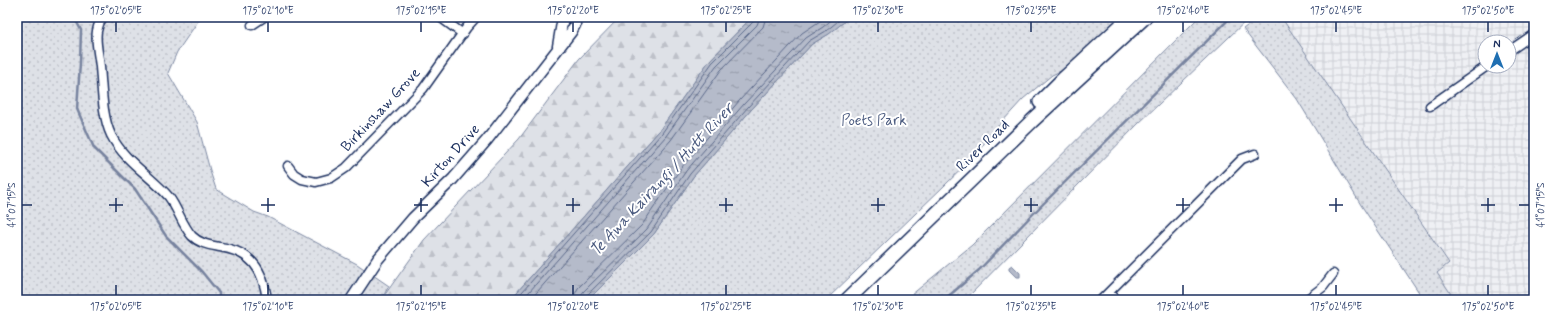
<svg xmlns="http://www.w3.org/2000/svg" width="1551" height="317" font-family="Mynerve,sans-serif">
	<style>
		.industrial { fill: url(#industrial-grid); fill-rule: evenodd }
		.green { fill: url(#green-dots); stroke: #7c88a2 }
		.forest { fill: url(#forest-firs); stroke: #7c88a2 }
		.water { fill: url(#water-ripples); stroke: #77839f }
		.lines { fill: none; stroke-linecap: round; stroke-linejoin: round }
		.shore { stroke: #596789; stroke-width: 1 }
		.stream { stroke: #77839f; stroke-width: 2.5 }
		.minor-casing { stroke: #1b2f5e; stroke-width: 11 }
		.tertiary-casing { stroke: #1b2f5e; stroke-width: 13 }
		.trunk-casing { stroke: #1b2f5e; stroke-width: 16 }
		.minor { stroke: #fff; stroke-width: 8 }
		.tertiary { stroke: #fff; stroke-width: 10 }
		.trunk { stroke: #fff; stroke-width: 13 }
		.ticks { fill: none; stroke: #1b2f5e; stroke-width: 1.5 }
		.labels { text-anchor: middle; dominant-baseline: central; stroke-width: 4; stroke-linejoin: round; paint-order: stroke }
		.street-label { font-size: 15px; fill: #1b2f5e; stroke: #fff }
		.park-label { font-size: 15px; fill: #4c5c80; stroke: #fff }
		.water-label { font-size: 16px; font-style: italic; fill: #49597e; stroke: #fff }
		.neatline { fill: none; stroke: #1b2f5e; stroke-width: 1.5 }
		.ticks-label { font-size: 10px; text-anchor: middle; fill: #1b2f5e }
	</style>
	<defs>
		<pattern id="industrial-grid" width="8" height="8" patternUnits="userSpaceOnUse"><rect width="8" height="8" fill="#eff0f4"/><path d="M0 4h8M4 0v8" fill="none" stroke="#ccced4"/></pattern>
		<pattern id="green-dots" width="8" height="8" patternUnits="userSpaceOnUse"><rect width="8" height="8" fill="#dee1e7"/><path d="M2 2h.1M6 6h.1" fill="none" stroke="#bec1c9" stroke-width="1.8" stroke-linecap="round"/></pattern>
		<pattern id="forest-firs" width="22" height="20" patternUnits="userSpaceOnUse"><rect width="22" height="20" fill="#dee1e7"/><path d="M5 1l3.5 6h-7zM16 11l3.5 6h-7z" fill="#bec1c9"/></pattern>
		<pattern id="water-ripples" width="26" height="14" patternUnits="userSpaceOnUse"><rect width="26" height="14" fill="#b5bbca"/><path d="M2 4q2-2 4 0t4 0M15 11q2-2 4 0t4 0" fill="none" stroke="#9298a7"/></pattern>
	</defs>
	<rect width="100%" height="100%" fill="#fff"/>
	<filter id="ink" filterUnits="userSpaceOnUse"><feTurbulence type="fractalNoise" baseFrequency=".025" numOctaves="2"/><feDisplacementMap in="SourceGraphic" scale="8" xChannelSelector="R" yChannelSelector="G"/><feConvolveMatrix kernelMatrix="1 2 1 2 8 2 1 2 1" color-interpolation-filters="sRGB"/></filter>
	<g filter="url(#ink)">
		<path class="industrial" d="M 1281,17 L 1534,17 L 1534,300 L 1455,300 L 1437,273 L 1449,262 ZM 1485,42 L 1509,42 L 1509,66 L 1485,66 Z"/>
		<path class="green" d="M 17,17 L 201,17 L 177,52 L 168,73 L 197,122 L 211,174 L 216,189 L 254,212 L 268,217 L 357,264 L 389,286 L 381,300 L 17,300 Z
			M 850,17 L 1119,17 L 1065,69 L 1052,75 L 1023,99 L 991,134 L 975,156 L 826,300 L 588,300 L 654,234 L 693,177 L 751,110 L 812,44 L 829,34 Z
			M 1199,17 L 1250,17 L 1137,125 L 965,300 L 905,300 L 972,245 Z
			M 1259,17 L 1281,17 L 1449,263 L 1437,273 L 1455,300 L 1424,300 L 1361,205 L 1297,99 L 1243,29 Z"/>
		<path class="forest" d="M 620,17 L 752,17 L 709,61 L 659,131 L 510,300 L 381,300 L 424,240 L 519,139 L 579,59 Z"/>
		<path class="water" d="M 752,17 L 850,17 L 829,34 L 812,44 L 751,110 L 693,177 L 654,234 L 588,300 L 510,300 L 659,131 L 709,61 Z
			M 1012,265 L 1020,273 L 1020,277 L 1016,277 L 1009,270 L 1009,267 Z"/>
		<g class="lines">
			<path class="shore" d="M 515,300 L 662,133 L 712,63 L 754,21 L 755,17
				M 522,300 L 666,136 L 716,66 L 757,25 L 760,17
				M 530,300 L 671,140 L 721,70 L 763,27 L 766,17
				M 574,300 L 575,294 L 578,288 L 642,225 L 681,168 L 740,100 L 802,33 L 826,17
				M 580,300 L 583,292 L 647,229 L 686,171 L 744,104 L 806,38 L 823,27 L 835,17
				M 585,300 L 587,295 L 651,232 L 690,174 L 748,107 L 809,41 L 826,31 L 843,17"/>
			<path class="stream" d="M 74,17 L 81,30 L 80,63 L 77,109 L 94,148 L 135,189 L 166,236 L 202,272 L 219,293 L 219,300
				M 108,17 L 112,22 L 118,17
				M 944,300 L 979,270 L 1033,214 L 1231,17"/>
			<g class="minor-casing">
				<path id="minor" d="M 103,17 C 100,21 98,25 97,31 C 95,42 99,55 100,67 C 102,87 102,116 111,135 C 124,161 151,176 169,197 C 178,209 182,225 192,236 C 200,244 210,245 220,247 C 252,252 263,269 267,300
					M 440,17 L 463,34
					M 252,25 L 264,17
					M 1509,51 L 1534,34
					M 1430,106 L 1487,66
					M 288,166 L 294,174 L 302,179 L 316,182 L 331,178 L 346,168 L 423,89 L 467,27 L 476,17
					M 1109,292 L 1117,300
					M 1101,300 L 1242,159 L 1255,154
					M 1306,300 L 1323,287 L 1333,274"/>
			</g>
			<g class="tertiary-casing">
				<path id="tertiary" d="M 558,46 L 563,17
					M 351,300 L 378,259 L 413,218 L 453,179 L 487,140 L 571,32 L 575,25 L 575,17"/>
			</g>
			<g class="trunk-casing">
				<path id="trunk" d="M 1040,102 L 1063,79 L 1130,17
					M 847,300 L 1032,121 L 1145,17"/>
			</g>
			<use href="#minor" class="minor"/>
			<use href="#tertiary" class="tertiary"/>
			<use href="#trunk" class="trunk"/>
		</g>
	</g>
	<path class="ticks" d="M 116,22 L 116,32M 268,22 L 268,32M 421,22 L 421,32M 573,22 L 573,32M 726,22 L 726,32M 878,22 L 878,32M 1031,22 L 1031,32M 1183,22 L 1183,32M 1336,22 L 1336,32M 1488,22 L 1488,32M 116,198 L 116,212M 268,198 L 268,212M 421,198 L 421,212M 573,198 L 573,212M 726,198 L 726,212M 878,198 L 878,212M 1031,198 L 1031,212M 1183,198 L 1183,212M 1336,198 L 1336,212M 1488,198 L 1488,212M 22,205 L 32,205M 109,205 L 123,205M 261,205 L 275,205M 414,205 L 428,205M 566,205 L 580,205M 719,205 L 733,205M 871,205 L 885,205M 1024,205 L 1038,205M 1176,205 L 1190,205M 1329,205 L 1343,205M 1481,205 L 1495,205M 1519,205 L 1529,205M 116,285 L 116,295M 268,285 L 268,295M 421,285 L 421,295M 573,285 L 573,295M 726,285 L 726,295M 878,285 L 878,295M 1031,285 L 1031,295M 1183,285 L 1183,295M 1336,285 L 1336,295M 1488,285 L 1488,295"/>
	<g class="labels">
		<g class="street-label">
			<text transform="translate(381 110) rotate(-47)">Birkinshaw Grove</text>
			<text transform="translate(983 146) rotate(-44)">River Road</text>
			<text transform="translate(451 156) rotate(-48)">Kirton Drive</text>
		</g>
		<g class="park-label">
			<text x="874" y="121">Poets Park</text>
		</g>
		<g class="water-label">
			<text transform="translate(662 180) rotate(-47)">Te Awa Kairangi / Hutt River</text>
		</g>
	</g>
	<rect width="1551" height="317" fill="none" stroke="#fff" stroke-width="44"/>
	<g transform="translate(1497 54)"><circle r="19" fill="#ffffff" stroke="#a4acbf"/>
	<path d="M0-3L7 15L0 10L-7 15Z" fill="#1f6fb2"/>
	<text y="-6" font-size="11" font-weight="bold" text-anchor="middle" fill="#1b2f5e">N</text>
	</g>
	<rect x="22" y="22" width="1507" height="273" class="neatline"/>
	<g class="ticks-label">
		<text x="116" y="14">175°02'05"E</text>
		<text x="268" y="14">175°02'10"E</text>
		<text x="421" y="14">175°02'15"E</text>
		<text x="573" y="14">175°02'20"E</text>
		<text x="726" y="14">175°02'25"E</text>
		<text x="878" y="14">175°02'30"E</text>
		<text x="1031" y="14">175°02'35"E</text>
		<text x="1183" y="14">175°02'40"E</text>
		<text x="1336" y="14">175°02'45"E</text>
		<text x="1488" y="14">175°02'50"E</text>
		<text transform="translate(11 205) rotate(-90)" y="4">41°07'15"S</text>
		<text transform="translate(1540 205) rotate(-90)" y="4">41°07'15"S</text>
		<text x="116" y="310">175°02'05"E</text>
		<text x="268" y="310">175°02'10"E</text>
		<text x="421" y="310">175°02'15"E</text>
		<text x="573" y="310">175°02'20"E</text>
		<text x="726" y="310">175°02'25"E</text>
		<text x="878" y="310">175°02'30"E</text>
		<text x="1031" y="310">175°02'35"E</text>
		<text x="1183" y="310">175°02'40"E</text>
		<text x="1336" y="310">175°02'45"E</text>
		<text x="1488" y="310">175°02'50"E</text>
	</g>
</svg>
